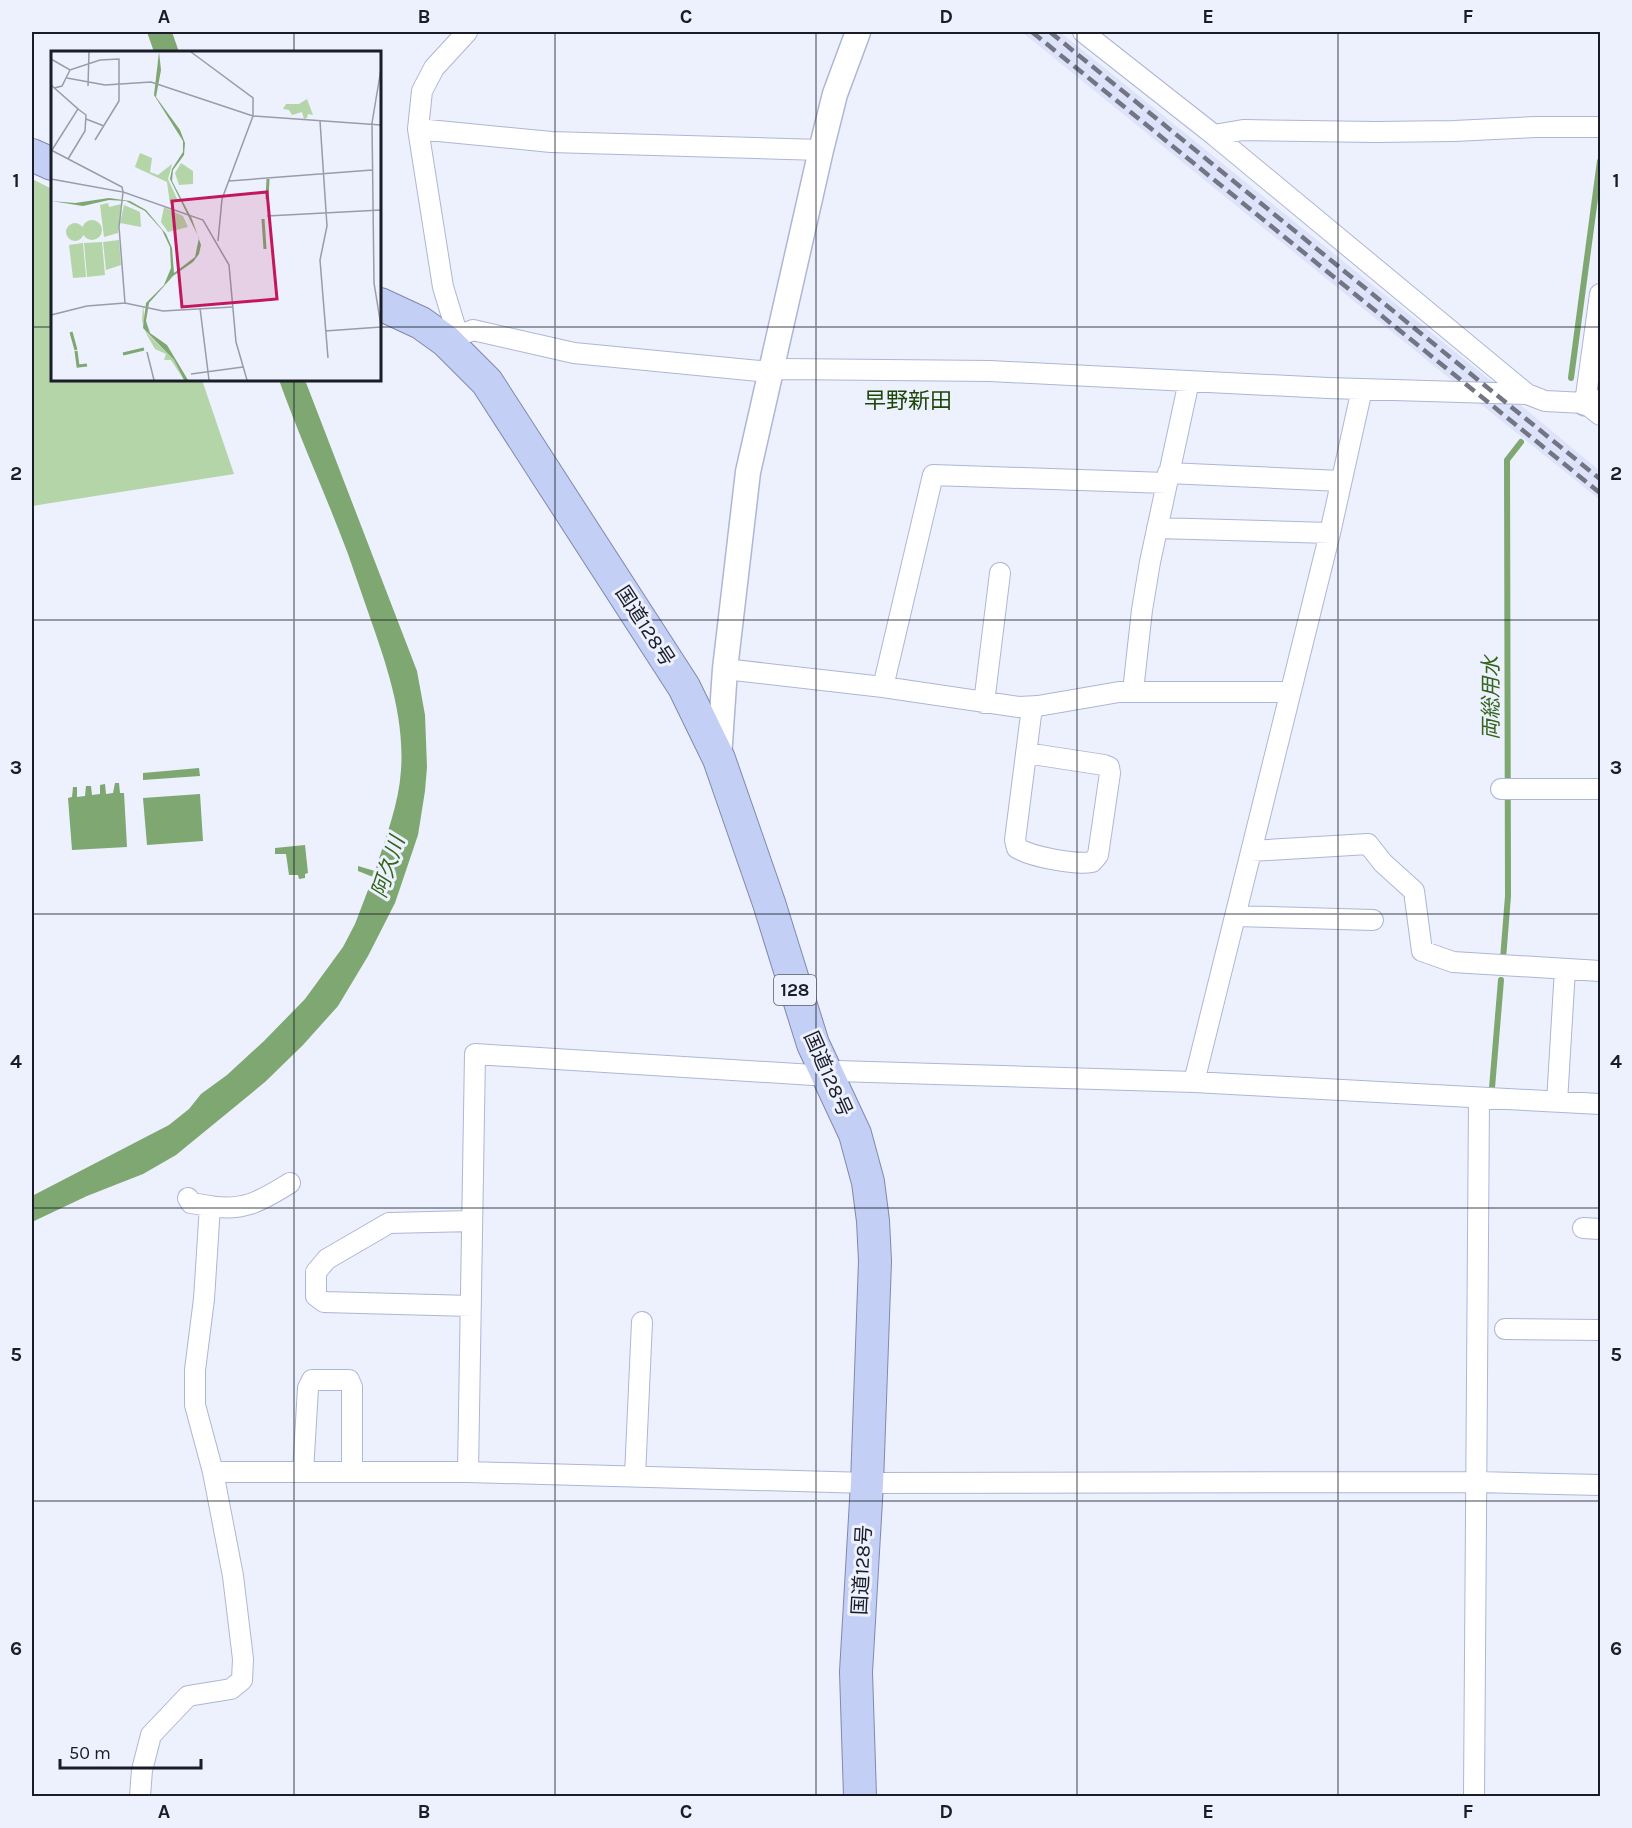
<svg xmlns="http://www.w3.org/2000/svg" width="1632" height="1828" font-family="Karla,'Noto Sans JP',sans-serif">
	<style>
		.built { fill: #dce3fa }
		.green { fill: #b3d5a7 }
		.water { fill: #7fa771 }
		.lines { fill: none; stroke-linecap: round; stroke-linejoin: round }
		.stream { stroke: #7fa771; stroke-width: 6 }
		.minor-casing { stroke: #aeb6d5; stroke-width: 22 }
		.tertiary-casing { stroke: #aeb6d5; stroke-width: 27 }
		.trunk-casing { stroke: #7f89ad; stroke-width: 34 }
		.minor { stroke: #fff; stroke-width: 20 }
		.tertiary { stroke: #fff; stroke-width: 24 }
		.trunk { stroke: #c4cff6; stroke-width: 32 }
		.rail { stroke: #737682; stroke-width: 4.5; stroke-dasharray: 12 6; stroke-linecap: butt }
		.grid { fill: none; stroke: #1a1d28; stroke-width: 1.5; stroke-opacity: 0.55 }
		.labels { text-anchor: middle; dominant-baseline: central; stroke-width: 6; stroke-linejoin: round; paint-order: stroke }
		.shield { fill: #edf0fd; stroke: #595c68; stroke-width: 1.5 }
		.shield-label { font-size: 18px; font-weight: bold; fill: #1a1d28 }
		.street-label { font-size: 20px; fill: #1a1d28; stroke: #edf0fd }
		.water-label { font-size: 21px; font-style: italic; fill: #32651b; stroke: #edf0fd }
		.quarter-label { font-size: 22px; fill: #1d4608; stroke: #edf0fd }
		.inset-river { fill: none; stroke: #7fa771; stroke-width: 3 }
		.inset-road { fill: none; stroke: #999ca8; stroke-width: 1.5 }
		.view { fill: #c2185b; fill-opacity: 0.15; stroke: #c2185b; stroke-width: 3 }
		.inset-edge { fill: none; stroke: #1a1d28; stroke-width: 3 }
		.neatline { fill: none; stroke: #1a1d28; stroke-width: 2 }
		.grid-label { font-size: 20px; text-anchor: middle; font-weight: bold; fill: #1a1d28 }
	</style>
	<rect width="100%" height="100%" fill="#edf0fd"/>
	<path class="built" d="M 1022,32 L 1060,32 L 1501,389 L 1460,387 Z
		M 1472,397 L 1511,397 L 1600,471 L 1600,500 Z"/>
	<path class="green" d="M 32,179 L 52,189 L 52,380 L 202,380 L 234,474 L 32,506 Z"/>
	<path class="water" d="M 147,32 L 172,32 L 179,52 L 154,52 Z
		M 279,380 L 305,380 L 417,671 L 425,715 L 427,767 L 425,791 L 418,835 L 395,903 L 368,956 L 338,1006 L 303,1045 L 265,1082 L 176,1155 L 143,1174 L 87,1196 L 32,1222 L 32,1196 L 169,1125 L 189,1109 L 201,1094 L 227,1075 L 264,1041 L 305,999 L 343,947 L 355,924 L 373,877 L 358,871 L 358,866 L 375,871 C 385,839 399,804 401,770 C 405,713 384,658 366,606 C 360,589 354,571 348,554 C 326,495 300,439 279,380 Z
		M 199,768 L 200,776 L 143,780 L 143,773 Z
		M 115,783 L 119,783 L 120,793 L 124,793 L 127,847 L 72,850 L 68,798 L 72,797 L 73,787 L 77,787 L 77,797 L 85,796 L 86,786 L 91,786 L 92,795 L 100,794 L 100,785 L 105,784 L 106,794 L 113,793 Z
		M 200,794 L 203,841 L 147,845 L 143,798 Z
		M 305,845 L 308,873 L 305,874 L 305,878 L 299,879 L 298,875 L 289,875 L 286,854 L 275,854 L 275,848 Z"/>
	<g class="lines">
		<path class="stream" d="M 1571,378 L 1600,161
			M 1503,959 L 1508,896 L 1507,460 L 1521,442
			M 1492,1088 L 1501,980"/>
		<g class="minor-casing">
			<path id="minor" d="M 1083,32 L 1214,135 L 1527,394 L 1545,401 L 1585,403 L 1600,415
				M 418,129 L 551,142 L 821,150
				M 1214,135 L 1243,130 L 1376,132 L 1454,131 L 1536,127 L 1600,127
				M 458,336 L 443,287 L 418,129 L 422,91 L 434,68 L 467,32
				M 446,341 L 473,330 L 574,353 L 759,371 L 783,369 L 990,371 L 1328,388 L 1527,394
				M 1585,403 L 1600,294
				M 1168,473 L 1341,481
				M 1157,528 L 1330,533
				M 725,669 L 883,687 L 1019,707 L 1038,706 L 1119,692 L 1290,692
				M 883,687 L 933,475 L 1166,483
				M 1133,691 L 1142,610 L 1150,562 L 1189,381
				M 984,703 L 1000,573
				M 1026,753 L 1104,765 L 1109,767 L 1110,773 L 1098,855 L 1092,862 C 1075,865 1032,857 1017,848 L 1015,840 L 1032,707
				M 1501,789 L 1600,789
				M 1251,851 L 1368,844 L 1383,863 L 1414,891 L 1422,951 L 1453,962 L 1600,971
				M 1235,916 L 1373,920
				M 1194,1082 L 1330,533 L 1362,389
				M 1557,1102 L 1565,969
				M 188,1198 L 191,1203 L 210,1206
				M 1583,1228 L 1600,1229
				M 471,1306 L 324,1302 L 316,1296 L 316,1272 L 327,1259 L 389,1223 L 472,1221
				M 1505,1329 L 1600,1330
				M 213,1472 L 468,1472 L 867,1483 L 1477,1482 L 1600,1485
				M 303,1472 L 308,1388 L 312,1380 L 349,1380 L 352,1387 L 352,1471
				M 468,1472 L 475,1054 L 813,1075 L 837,1071 L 1194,1082 L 1600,1104
				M 635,1476 L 642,1322
				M 140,1796 L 142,1770 L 151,1735 L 188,1696 L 231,1689 L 242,1680 L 243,1659 L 233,1576 L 213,1472 L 195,1405 L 195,1370 L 204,1299 L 210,1206 C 245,1212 262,1200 290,1183
				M 1474,1796 L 1479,1099"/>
		</g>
		<g class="tertiary-casing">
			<path id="tertiary" d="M 1585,403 L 1600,402
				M 719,758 L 725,669 L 748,472 L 821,150 L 835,94 L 858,32"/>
		</g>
		<g class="trunk-casing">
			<path id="trunk" d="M 32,155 L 52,164
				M 380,304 L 421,323 L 446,341 L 487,382 L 684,687 L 719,759 L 769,903 L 813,1044 L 855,1134 L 868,1182 L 873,1221 L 875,1261 L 867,1483 L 856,1672 L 860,1796"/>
		</g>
		<use href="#minor" class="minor"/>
		<use href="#tertiary" class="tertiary"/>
		<use href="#trunk" class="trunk"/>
		<path class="rail" d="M 1032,32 L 1600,493
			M 1050,32 L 1600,479"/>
	</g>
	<path class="grid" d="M 294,32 L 294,52M 555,32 L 555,1796M 816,32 L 816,1796M 1077,32 L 1077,1796M 1338,32 L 1338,1796M 32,327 L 52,327M 380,327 L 1600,327M 294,380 L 294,1796M 32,620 L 1600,620M 32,914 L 1600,914M 32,1208 L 1600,1208M 32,1501 L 1600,1501"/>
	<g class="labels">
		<rect class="shield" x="774" y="975" width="42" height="30" rx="4.5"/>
		<g class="shield-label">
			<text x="795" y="990">128</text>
		</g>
		<g class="street-label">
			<text transform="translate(645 626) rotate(57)">国道128号</text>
			<text transform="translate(828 1074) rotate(66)">国道128号</text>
			<text transform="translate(862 1570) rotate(-87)">国道128号</text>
		</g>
		<g class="water-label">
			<text transform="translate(1491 698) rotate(-90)">両総用水</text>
			<text transform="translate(388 867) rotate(-72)">阿久川</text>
		</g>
		<g class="quarter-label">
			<text x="908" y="401">早野新田</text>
		</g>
	</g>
	<g transform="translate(51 51)">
		<rect width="330" height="330" fill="#edf0fd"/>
		<path d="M 256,48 L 262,64 L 257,63 L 256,67 L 253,68 L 251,61 L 241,64 L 238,59 L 232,58 L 235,53 L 248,53 ZM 89,102 L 101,107 L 99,121 L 107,124 L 121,113 L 117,128 L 127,150 L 119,153 L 116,131 L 84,116 ZM 130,112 L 142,120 L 142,133 L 128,134 L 124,122 ZM 57,152 L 58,156 L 70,153 L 67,182 L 53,186 L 49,154 ZM 73,154 L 89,161 L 90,176 L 69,172 ZM 113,156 L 132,165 L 137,176 L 117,181 L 110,171 ZM31 179a10 10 0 1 1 20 0a10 10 0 1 1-20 0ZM15 181a9 9 0 1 1 18 0a9 9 0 1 1-18 0ZM 68,189 L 70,214 L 55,219 L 52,191 ZM 51,191 L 54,224 L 36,226 L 33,192 ZM 32,192 L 35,226 L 22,227 L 18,194 ZM 92,254 L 96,282 L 123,309 L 133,329 L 120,309 L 113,309 L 115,303 L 104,298 L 96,284 L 91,270 Z" fill="#b3d5a7"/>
		<path d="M 108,1 L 110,19 L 105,46 L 129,79 L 134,92 L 133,104 L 122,119 L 121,130 L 141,168 L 150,194 L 148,203 L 142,211 L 122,225 L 98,252 L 95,270 L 99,282 L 116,294 L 137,329 L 133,329 L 123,309 L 92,277 L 95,252 L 113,234 L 120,217 L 119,196 L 111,179 L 94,160 L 75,150 L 58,149 L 32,155 L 0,150 L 24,152 L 58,147 L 79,150 L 95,159 L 115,183 L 121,197 L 123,222 L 144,206 L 148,187 L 119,128 L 121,118 L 132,101 L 132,90 L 103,44 Z" fill="#7fa771"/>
		<path class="inset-river" d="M 216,148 L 217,128M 212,168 L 214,198M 20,281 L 25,299M 25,300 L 27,315 L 36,314M 72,303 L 93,298"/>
		<path class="inset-road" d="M 140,1 L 202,47 L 202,65 L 330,74M 0,8 L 19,19 L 49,9 L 68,8 L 68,50 L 44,89M 330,18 L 321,72 L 323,232 L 330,275M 16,27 L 54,34 L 100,31 L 202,65 L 171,148 L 167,190M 0,34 L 27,58 L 1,99M 37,35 L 38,1M 3,37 L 11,35 L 19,19M 35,68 L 53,75M 269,70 L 276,175 L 269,209 L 277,307M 0,99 L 71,136 L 72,141 L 152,169 L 178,214 L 185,291 L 196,329M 17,108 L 34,80 L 35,64 L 27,58M 0,128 L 72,141 L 68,176 L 74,252M 178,130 L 321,119M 216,165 L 330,159M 149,257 L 158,329M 0,264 L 36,255 L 74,252 L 112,260 L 181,256M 274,280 L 330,276M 96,301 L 103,329M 140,323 L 192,316"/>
		<path class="view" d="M 216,141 L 226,248 L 131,256 L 121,150 Z"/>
		<rect width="330" height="330" class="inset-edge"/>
	</g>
	<rect width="1632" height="1828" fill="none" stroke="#edf0fd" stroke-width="66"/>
	<path d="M60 1759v9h141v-9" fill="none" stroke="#1a1d28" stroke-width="3"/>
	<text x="69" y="1759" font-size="18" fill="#1a1d28" stroke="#edf0fd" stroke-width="4.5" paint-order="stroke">50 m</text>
	<rect x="33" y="33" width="1566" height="1762" class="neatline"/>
	<g class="grid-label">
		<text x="164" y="23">A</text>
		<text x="424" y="23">B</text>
		<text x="686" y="23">C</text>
		<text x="946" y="23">D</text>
		<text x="1208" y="23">E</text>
		<text x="1468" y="23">F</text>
		<text x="16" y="187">1</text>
		<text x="1616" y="187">1</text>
		<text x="16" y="480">2</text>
		<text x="1616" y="480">2</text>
		<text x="16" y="774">3</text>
		<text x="1616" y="774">3</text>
		<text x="16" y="1068">4</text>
		<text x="1616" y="1068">4</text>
		<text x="16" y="1361">5</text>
		<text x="1616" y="1361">5</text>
		<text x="16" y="1655">6</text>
		<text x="1616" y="1655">6</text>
		<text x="164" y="1818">A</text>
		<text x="424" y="1818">B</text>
		<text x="686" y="1818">C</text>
		<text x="946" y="1818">D</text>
		<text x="1208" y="1818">E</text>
		<text x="1468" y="1818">F</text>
	</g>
</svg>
